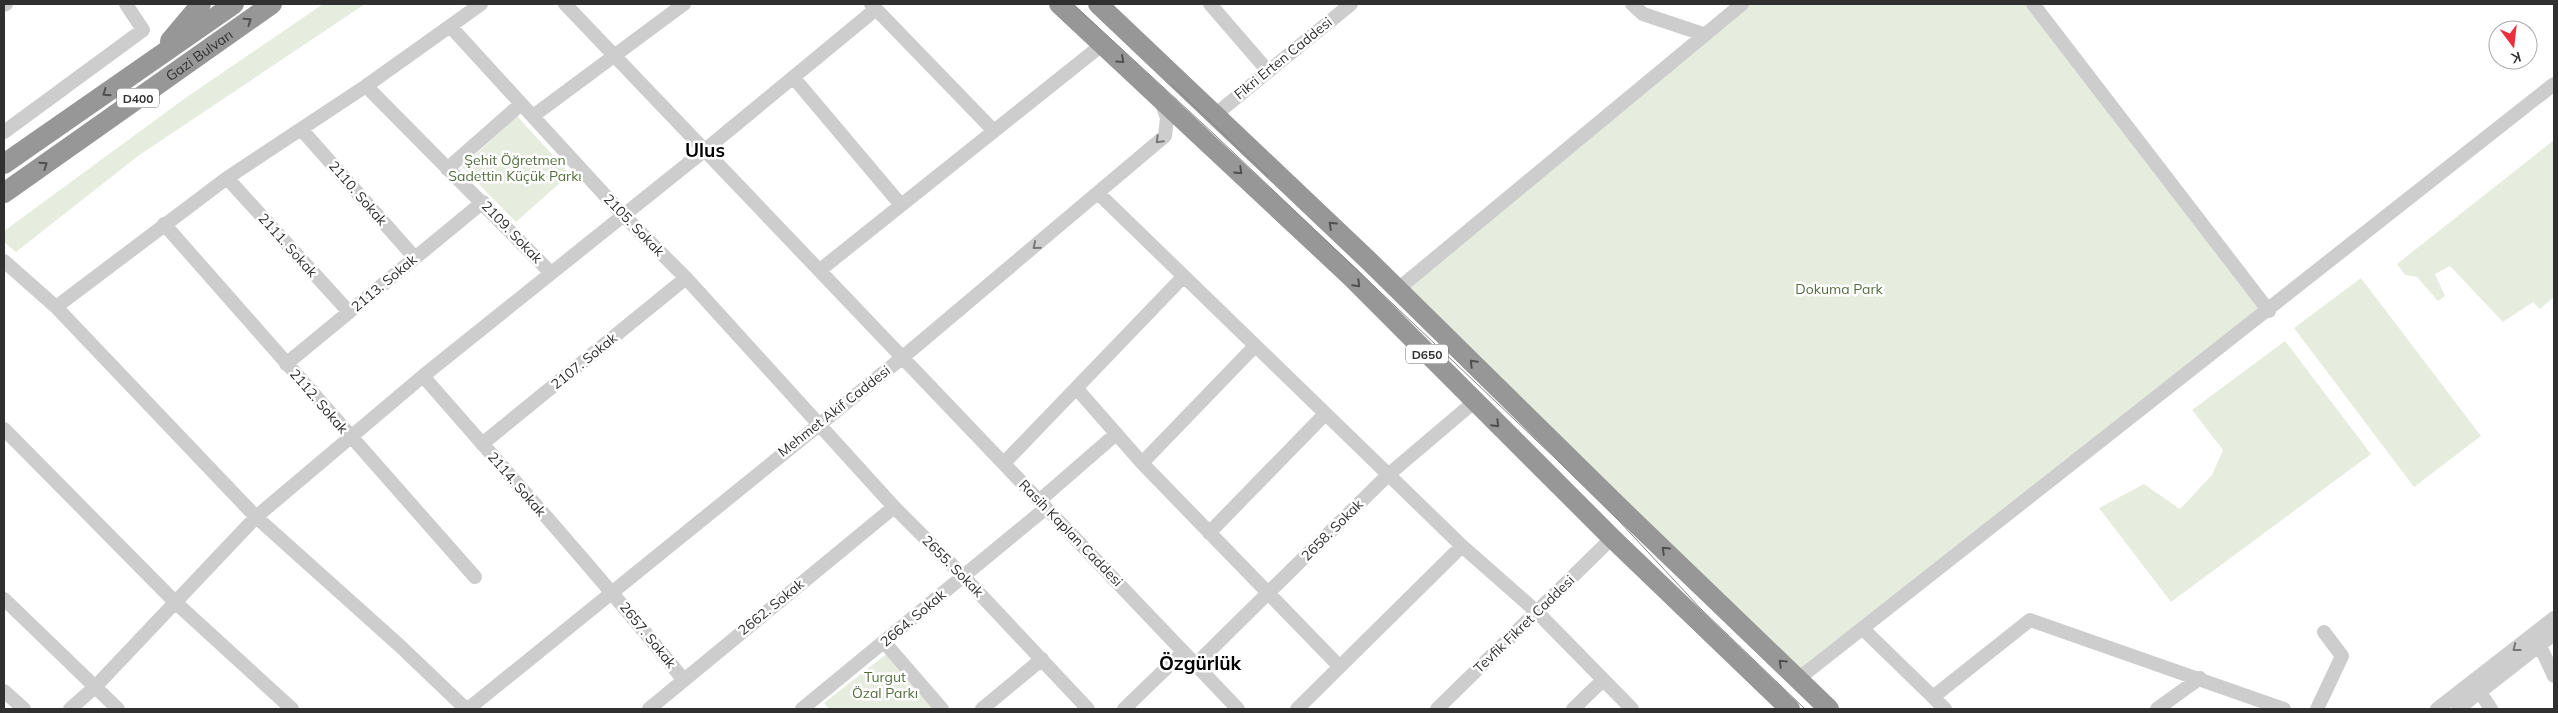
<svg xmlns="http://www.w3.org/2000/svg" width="2558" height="713" font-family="Mulish,sans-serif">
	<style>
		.green { fill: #e6edde }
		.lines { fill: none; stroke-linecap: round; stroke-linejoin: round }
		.minor { stroke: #cdcdcd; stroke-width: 14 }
		.highway { stroke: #979797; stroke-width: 20 }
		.tram { stroke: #858585; stroke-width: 1 }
		.oneway { stroke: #4f4f4f }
		.oneway2 { stroke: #777 }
		.labels { text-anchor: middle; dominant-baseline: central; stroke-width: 5; stroke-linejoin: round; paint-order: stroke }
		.shield { fill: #fff; stroke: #6e6e6e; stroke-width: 1 }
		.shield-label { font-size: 12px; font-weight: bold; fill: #303030 }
		.street-label { font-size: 14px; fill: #303030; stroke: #fff }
		.park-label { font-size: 14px; fill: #536e3c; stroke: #fff }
		.district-label { font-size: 19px; font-weight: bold; fill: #000; stroke: #fff }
	</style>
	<rect width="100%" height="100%" fill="#fff"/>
	<path class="green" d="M 323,4 L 365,4 L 138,156 L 16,252 L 4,242 L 4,231 L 184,99 Z
		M 1739,4 L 2033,4 L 2269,311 L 1798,679 L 1398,289 Z
		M 517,116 L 570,174 L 516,222 L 462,167 Z
		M 2554,140 L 2554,297 L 2540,309 L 2533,302 L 2503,322 L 2450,266 L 2435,274 L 2445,296 L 2438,301 L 2417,277 L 2405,275 L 2397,264 Z
		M 2361,278 L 2481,436 L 2414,487 L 2294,328 Z
		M 2285,341 L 2371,454 L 2171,602 L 2099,508 L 2144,484 L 2180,509 L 2212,475 L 2223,450 L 2192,410 Z
		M 889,652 L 938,709 L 829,709 L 824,703 Z"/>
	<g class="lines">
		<path class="minor" d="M 565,4 L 1238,709
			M 871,4 L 994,131
			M 1210,4 L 1267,70
			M 1632,4 L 1643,14 L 1703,34
			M 2033,4 L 2269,311
			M 4,5 L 6,4
			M 450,26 L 624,216 L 686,278 L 894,507 L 963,576 L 1088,709
			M 793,77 L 901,205
			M 366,86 L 551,273
			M 1216,114 L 1351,4
			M 533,116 L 684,4
			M 301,129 L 415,258
			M 4,132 L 143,30 L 126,4
			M 447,169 L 521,104
			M 227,178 L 349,312
			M 1099,194 L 1462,546 L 1537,612 L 1632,709
			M 164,224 L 475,577
			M 4,261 L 56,307 L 256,517 L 400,646 L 466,709
			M 820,270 L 1103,44
			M 1398,289 L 1742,4
			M 56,307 L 227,178 L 366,86 L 481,4
			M 286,364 L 483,202
			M 423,376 C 511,477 600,576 683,679
			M 1077,389 L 1142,463 L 1339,666
			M 4,429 L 175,602 L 292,709
			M 482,444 L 686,278
			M 1004,463 L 1183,277
			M 1142,463 L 1255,346
			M 1040,500 L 1116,434
			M 1209,533 L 1325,414
			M 4,599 L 118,709
			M 1863,629 L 1933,697
			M 884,642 L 942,709
			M 2540,646 L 2554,676
			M 1196,664 L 1388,475 L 1474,402
			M 1798,679 L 2554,84
			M 4,691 L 24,709
			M 2480,692 L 2491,709
			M 70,709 L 95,687 L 256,517 L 423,376 L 705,150 L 876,9
			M 468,709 L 903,357 L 1165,136 L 1167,118 L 1161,101
			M 649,709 L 894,507
			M 802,709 L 1046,508
			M 982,709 L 1042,659
			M 1124,709 L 1183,652
			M 1297,709 L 1462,546
			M 1437,709 L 1612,538
			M 1573,709 L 1602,681
			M 1945,709 L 1933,697 L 2030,620 L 2284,709
			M 2157,709 L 2200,678
			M 2317,709 L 2342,656 L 2324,632
			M 2437,709 L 2554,618
			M 2458,709 L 2554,634"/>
		<g class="highway">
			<path d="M 1059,4 L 1350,276 L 1612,538 L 1790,709"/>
			<path d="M 1098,4 L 1368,260 L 1617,505 L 1829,709"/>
			<path d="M 170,41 L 201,4"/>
			<path d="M 4,164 L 234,4"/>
			<path id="s1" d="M 4,193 L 272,4"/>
		</g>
		<path class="tram" d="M 1073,4 L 1215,135 L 1556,459 L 1619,521 L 1701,609 L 1805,709
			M 1172,85 L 1268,176"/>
	</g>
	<defs><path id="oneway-chevron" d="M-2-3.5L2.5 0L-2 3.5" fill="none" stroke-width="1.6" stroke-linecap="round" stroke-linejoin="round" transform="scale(1.25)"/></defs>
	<g class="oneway">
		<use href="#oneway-chevron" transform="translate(248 21) rotate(-35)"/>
		<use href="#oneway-chevron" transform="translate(1121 60) rotate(42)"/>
		<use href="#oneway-chevron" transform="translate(106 93) rotate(145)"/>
		<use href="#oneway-chevron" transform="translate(44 165) rotate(-35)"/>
		<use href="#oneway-chevron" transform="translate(1239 171) rotate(44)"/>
		<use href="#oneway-chevron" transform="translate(1332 225) rotate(-136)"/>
		<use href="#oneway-chevron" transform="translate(1357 284) rotate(45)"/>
		<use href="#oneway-chevron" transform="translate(1473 363) rotate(-135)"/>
		<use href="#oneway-chevron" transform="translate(1496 424) rotate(45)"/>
		<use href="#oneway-chevron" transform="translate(1665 550) rotate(-136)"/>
		<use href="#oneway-chevron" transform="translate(1782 663) rotate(-136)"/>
	</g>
	<g class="oneway2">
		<use href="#oneway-chevron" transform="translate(1159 140) rotate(135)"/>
		<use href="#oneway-chevron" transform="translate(1036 246) rotate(140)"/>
		<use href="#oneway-chevron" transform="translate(2516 648) rotate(142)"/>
	</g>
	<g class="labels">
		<g class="shield">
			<rect x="117" y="88.5" width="42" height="19" rx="4"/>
			<rect x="1406" y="344.5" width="42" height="19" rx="4"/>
		</g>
		<g class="shield-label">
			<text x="138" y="98">D400</text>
			<text x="1427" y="354">D650</text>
		</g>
		<g class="street-label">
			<text stroke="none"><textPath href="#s1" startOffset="239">Gazi Bulvarı</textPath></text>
			<text transform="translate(1283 58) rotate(-39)">Fikri Erten Caddesi</text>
			<text transform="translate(358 193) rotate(49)">2110. Sokak</text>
			<text transform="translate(634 225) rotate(46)">2105. Sokak</text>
			<text transform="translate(512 232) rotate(46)">2109. Sokak</text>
			<text transform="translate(288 245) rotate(48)">2111. Sokak</text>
			<text transform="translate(384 283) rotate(-40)">2113. Sokak</text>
			<text transform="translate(584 361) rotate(-39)">2107. Sokak</text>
			<text transform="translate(319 401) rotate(49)">2112. Sokak</text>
			<text transform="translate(834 411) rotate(-38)">Mehmet Akif Caddesi</text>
			<text transform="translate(517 484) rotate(49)">2114. Sokak</text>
			<text transform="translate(1332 530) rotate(-45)">2658. Sokak</text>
			<text transform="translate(1071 533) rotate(46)">Rasih Kaplan Caddesi</text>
			<text transform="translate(953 566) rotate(45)">2655. Sokak</text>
			<text transform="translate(771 607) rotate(-39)">2662. Sokak</text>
			<text transform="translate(913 618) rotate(-40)">2664. Sokak</text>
			<text transform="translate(1524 624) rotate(-44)">Tevfik Fikret Caddesi</text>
			<text transform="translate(648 635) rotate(51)">2657. Sokak</text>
		</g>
		<g class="park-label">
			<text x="515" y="160">Şehit Öğretmen<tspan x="515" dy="16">Sadettin Küçük Parkı</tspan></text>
			<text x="1839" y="289">Dokuma Park</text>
			<text x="885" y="677">Turgut<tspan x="885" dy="16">Özal Parkı</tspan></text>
		</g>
		<g class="district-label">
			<text x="705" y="150">Ulus</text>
			<text x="1200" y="663">Özgürlük</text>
		</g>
	</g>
	<rect width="2558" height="713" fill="none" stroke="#303030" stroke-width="10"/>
	<g transform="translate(2513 45) rotate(165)"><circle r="24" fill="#ffffff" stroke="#acacac"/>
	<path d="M0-4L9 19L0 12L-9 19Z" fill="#ea2f3d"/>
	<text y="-8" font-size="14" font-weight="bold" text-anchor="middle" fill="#303030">K</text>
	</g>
</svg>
